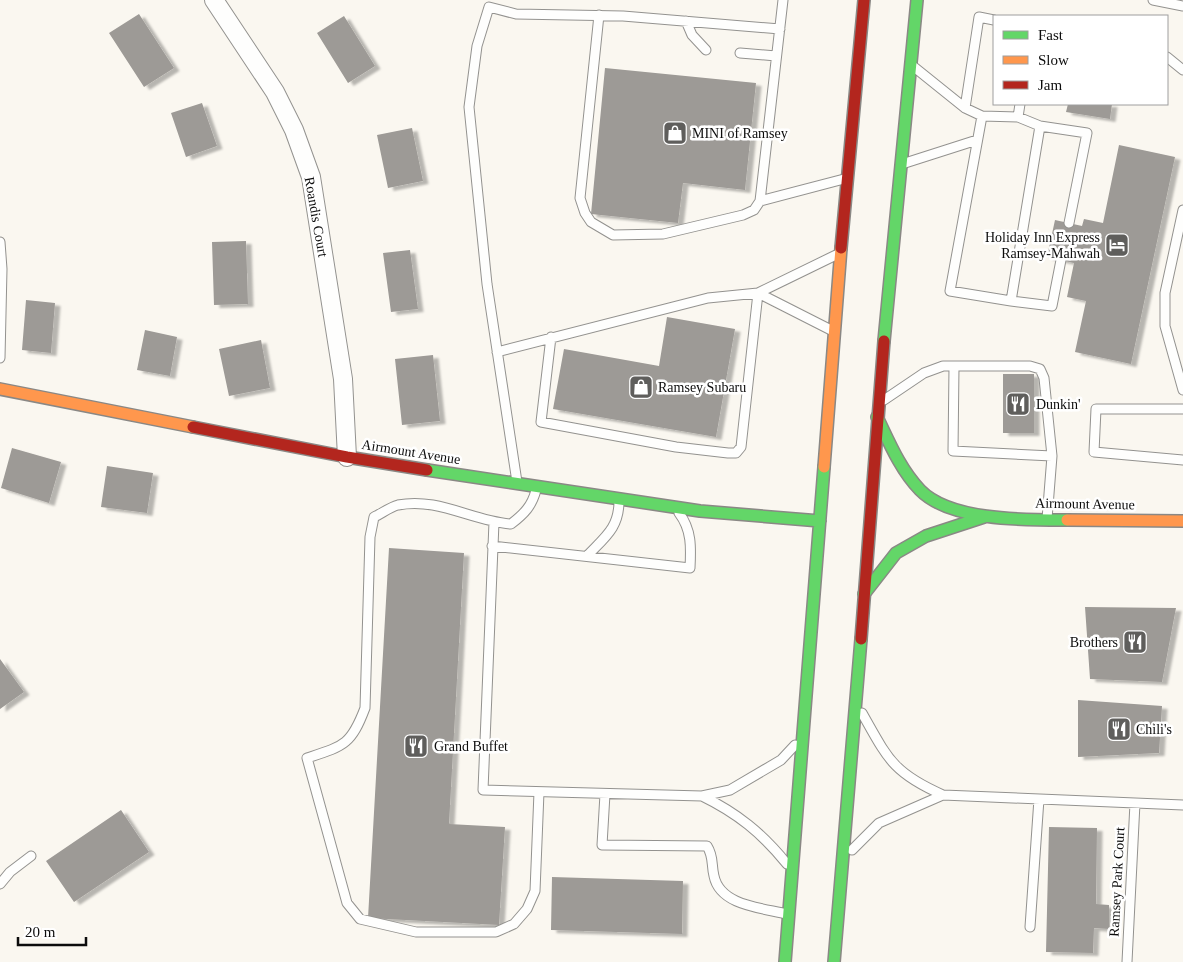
<svg xmlns="http://www.w3.org/2000/svg" width="1183" height="962" font-family="'Times New Roman',serif">
	<style>
		.building { fill: #9d9a96; filter: url(#shadow) }
		.lines { fill: none; stroke-linecap: round; stroke-linejoin: round }
		.lane-casing { stroke: #93928f; stroke-width: 11 }
		.street-casing { stroke: #93928f; stroke-width: 20 }
		.fast-casing { stroke: #8a8885; stroke-width: 14 }
		.slow-casing { stroke: #8a8885; stroke-width: 14 }
		.jam-casing { stroke: #8a8885; stroke-width: 14 }
		.lane { stroke: #fefefd; stroke-width: 9 }
		.street { stroke: #fefefd; stroke-width: 18 }
		.fast { stroke: #63d668; stroke-width: 11 }
		.slow { stroke: #ff974d; stroke-width: 11 }
		.jam { stroke: #b3261e; stroke-width: 11 }
		.labels { text-anchor: middle; dominant-baseline: central; stroke-width: 5; stroke-linejoin: round; paint-order: stroke }
		.poi-label { font-size: 14px; fill: #0c0c0c; stroke: #fff; text-anchor: start }
		.street-label { font-size: 14px; fill: #0c0c0c; stroke: #fff }
	</style>
	<defs>
		<filter id="shadow"><feDropShadow dx="5.5" dy="3" stdDeviation="1" flood-color="#0004"/></filter>
	</defs>
	<rect width="100%" height="100%" fill="#faf7f0"/>
	<path class="building" d="M 139,14 L 174,68 L 144,87 L 109,33 Z
		M 344,16 L 375,66 L 348,83 L 317,33 Z
		M 605,68 L 756,83 L 745,190 L 683,183 L 678,223 L 591,214 Z
		M 202,103 L 217,146 L 186,157 L 171,113 Z
		M 1068,104 L 1112,104 L 1110,119 L 1066,112 Z
		M 412,128 L 423,181 L 388,188 L 377,135 Z
		M 1119,145 L 1175,157 L 1131,364 L 1075,352 L 1086,301 L 1067,297 L 1074,263 L 1047,257 L 1055,220 L 1082,226 L 1084,219 L 1103,223 Z
		M 246,241 L 248,304 L 214,305 L 212,242 Z
		M 410,250 L 418,309 L 391,312 L 383,253 Z
		M 26,300 L 55,303 L 51,353 L 22,350 Z
		M 667,317 L 735,329 L 716,437 L 553,409 L 564,349 L 659,366 Z
		M 145,330 L 177,337 L 170,376 L 137,370 Z
		M 261,340 L 270,388 L 229,396 L 219,349 Z
		M 433,355 L 440,421 L 402,425 L 395,359 Z
		M 1003,374 L 1034,374 L 1034,433 L 1003,433 Z
		M 12,448 L 61,462 L 49,503 L 1,488 Z
		M 107,466 L 153,473 L 147,513 L 101,507 Z
		M 389,548 L 464,553 L 449,824 L 505,827 L 499,925 L 368,918 Z
		M 1085,607 L 1176,608 L 1162,682 L 1090,679 Z
		M 0,659 L 24,692 L 0,709 Z
		M 1078,700 L 1162,706 L 1159,753 L 1078,757 Z
		M 121,810 L 149,852 L 74,902 L 46,861 Z
		M 1049,827 L 1097,828 L 1096,904 L 1109,905 L 1109,929 L 1094,928 L 1093,953 L 1046,952 Z
		M 552,877 L 683,881 L 682,934 L 551,930 Z"/>
	<g class="lines">
		<g class="lane-casing">
			<path id="lane" d="M 1153,0 L 1183,6
				M 599,15 L 580,198 L 585,213 L 591,222 L 613,235 L 663,234 L 743,215 L 754,210 L 760,201 L 783,0
				M 686,21 L 692,35 L 706,50
				M 740,53 L 776,56
				M 1167,57 L 1183,70
				M 914,67 L 965,108 L 982,116 L 950,291 L 1011,301 L 1040,126 L 1018,117 L 982,116
				M 965,108 L 979,17 L 994,20
				M 1018,117 L 1020,104
				M 1040,126 L 1087,133 L 1069,223
				M 902,164 L 977,140
				M 760,201 L 844,179
				M 1183,210 L 1165,293 L 1165,326 L 1183,390
				M 0,242 L 2,269 L 0,358
				M 1011,301 L 1052,306 L 1061,260
				M 831,330 L 758,293 L 836,255
				M 497,352 L 708,298 L 758,293 L 741,447 L 736,453 L 728,453 L 676,447 L 541,422 L 551,337
				M 954,367 L 953,451 L 1052,456 L 1047,519
				M 884,400 L 924,373 L 943,366 L 1030,366 L 1040,369 L 1044,378 L 1052,456
				M 1183,409 L 1096,409 L 1094,452 L 1183,460
				M 517,482 L 487,284 L 469,107 L 477,46 L 489,7 L 516,14 L 623,16 L 780,29
				M 536,490 C 532,506 524,514 511,524 C 472,521 438,497 398,505 C 390,507 381,514 374,517 L 370,537 L 365,708 C 351,745 344,746 307,758 L 347,903 L 360,919 L 416,932 L 496,932 L 514,924 L 527,909 L 535,891 L 539,792
				M 494,522 L 483,790 L 702,796 L 730,790 L 781,760 L 795,745
				M 492,546 L 690,568 C 691,548 692,530 679,513
				M 587,556 C 605,537 619,528 619,501
				M 862,713 C 888,759 893,773 943,795 L 1183,805
				M 605,794 L 602,845 L 707,846 C 714,857 711,864 714,876 C 720,906 763,908 787,914
				M 702,796 C 737,813 762,833 787,864
				M 852,850 L 879,823 L 943,795
				M 0,884 L 10,872 L 31,856
				M 1030,927 L 1039,799
				M 1127,962 L 1135,803"/>
		</g>
		<g class="street-casing">
			<path id="street" d="M 214,0 L 275,92 L 294,130 L 311,177 L 343,379 L 347,457"/>
		</g>
		<g class="fast-casing">
			<path id="fast" d="M 884,341 L 917,0
				M 877,417 C 889,442 900,469 920,490 C 950,521 1025,520 1067,520
				M 427,470 L 700,511 L 820,521
				M 864,594 L 896,553 L 926,536 L 984,517
				M 785,962 L 824,467
				M 834,962 L 861,639"/>
		</g>
		<g class="slow-casing">
			<path id="slow" d="M 0,389 L 193,427
				M 824,467 L 841,248
				M 1067,520 L 1183,521"/>
		</g>
		<g class="jam-casing">
			<path id="jam" d="M 841,248 L 864,0
				M 193,427 L 347,457 L 427,470
				M 861,639 L 884,341"/>
		</g>
		<use href="#lane" class="lane"/>
		<use href="#street" class="street"/>
		<use href="#fast" class="fast"/>
		<use href="#slow" class="slow"/>
		<use href="#jam" class="jam"/>
	</g>
	<defs>
		<g id="shop-square" transform="scale(1.25)"><rect x="-9" y="-9" width="18" height="18" rx="4" fill="#5f5e5c" stroke="#fff"/><path d="M-5-2.5h2.3a2.7 3.5 0 0 1 5.4 0H5L5.5 6h-11ZM-1.5-2.5h3a1.5 2.3 0 0 0-3 0Z" fill="#fff"/></g>
		<g id="hotel-square" transform="scale(1.25)"><rect x="-9" y="-9" width="18" height="18" rx="4" fill="#5f5e5c" stroke="#fff"/><path d="M-6-4.5h1.5V1H6V5H4.5V3h-9V5H-6ZM-4 0a1.8 1.8 0 1 1 3.6 0ZM.5 0V-2.5h3Q6-2.5 6 0Z" fill="#fff"/></g>
		<g id="restaurant-square" transform="scale(1.25)"><rect x="-9" y="-9" width="18" height="18" rx="4" fill="#5f5e5c" stroke="#fff"/><path d="M-5-6h1v4h1v-4h1v4h1v-4h1v5L-1.5 .5V6h-2V.5L-5-1ZM5-6V6H3V1.5H1.5Q1.5-4 5-6Z" fill="#fff"/></g>
	</defs>
	<g fill-rule="evenodd">
		<use href="#shop-square" x="675" y="133"/>
		<use href="#hotel-square" x="1117" y="245"/>
		<use href="#shop-square" x="641" y="387"/>
		<use href="#restaurant-square" x="1018" y="404"/>
		<use href="#restaurant-square" x="1135" y="642"/>
		<use href="#restaurant-square" x="1119" y="729"/>
		<use href="#restaurant-square" x="416" y="746"/>
	</g>
	<g class="labels">
		<g class="poi-label">
			<text x="692" y="133">MINI of Ramsey</text>
			<text x="1100" y="237" text-anchor="end">Holiday Inn Express<tspan x="1100" dy="16">Ramsey-Mahwah</tspan></text>
			<text x="658" y="387">Ramsey Subaru</text>
			<text x="1036" y="404">Dunkin'</text>
			<text x="1118" y="642" text-anchor="end">Brothers</text>
			<text x="1136" y="729">Chili's</text>
			<text x="434" y="746">Grand Buffet</text>
		</g>
		<g class="street-label">
			<text transform="translate(316 217) rotate(80)">Roandis Court</text>
			<text transform="translate(411 452) rotate(9)">Airmount Avenue</text>
			<text transform="translate(1085 504) rotate(1)">Airmount Avenue</text>
			<text transform="translate(1117 882) rotate(-87)">Ramsey Park Court</text>
		</g>
	</g>
	<rect x="993" y="15" width="175" height="90" fill="#ffffff" stroke="#9e9e9e"/>
	<rect x="1003" y="31" width="25" height="8" fill="#63d668" stroke="#9e9e9e"/>
	<text x="1038" y="40" font-size="15" fill="#0c0c0c">Fast</text>
	<rect x="1003" y="56" width="25" height="8" fill="#ff974d" stroke="#9e9e9e"/>
	<text x="1038" y="65" font-size="15" fill="#0c0c0c">Slow</text>
	<rect x="1003" y="81" width="25" height="8" fill="#b3261e" stroke="#9e9e9e"/>
	<text x="1038" y="90" font-size="15" fill="#0c0c0c">Jam</text>
	<path d="M18 937v8h68v-8" fill="none" stroke="#0c0c0c" stroke-width="2.5"/>
	<text x="25" y="937" font-size="15" fill="#0c0c0c" stroke="#ffffff" stroke-width="4" paint-order="stroke">20 m</text>
</svg>
